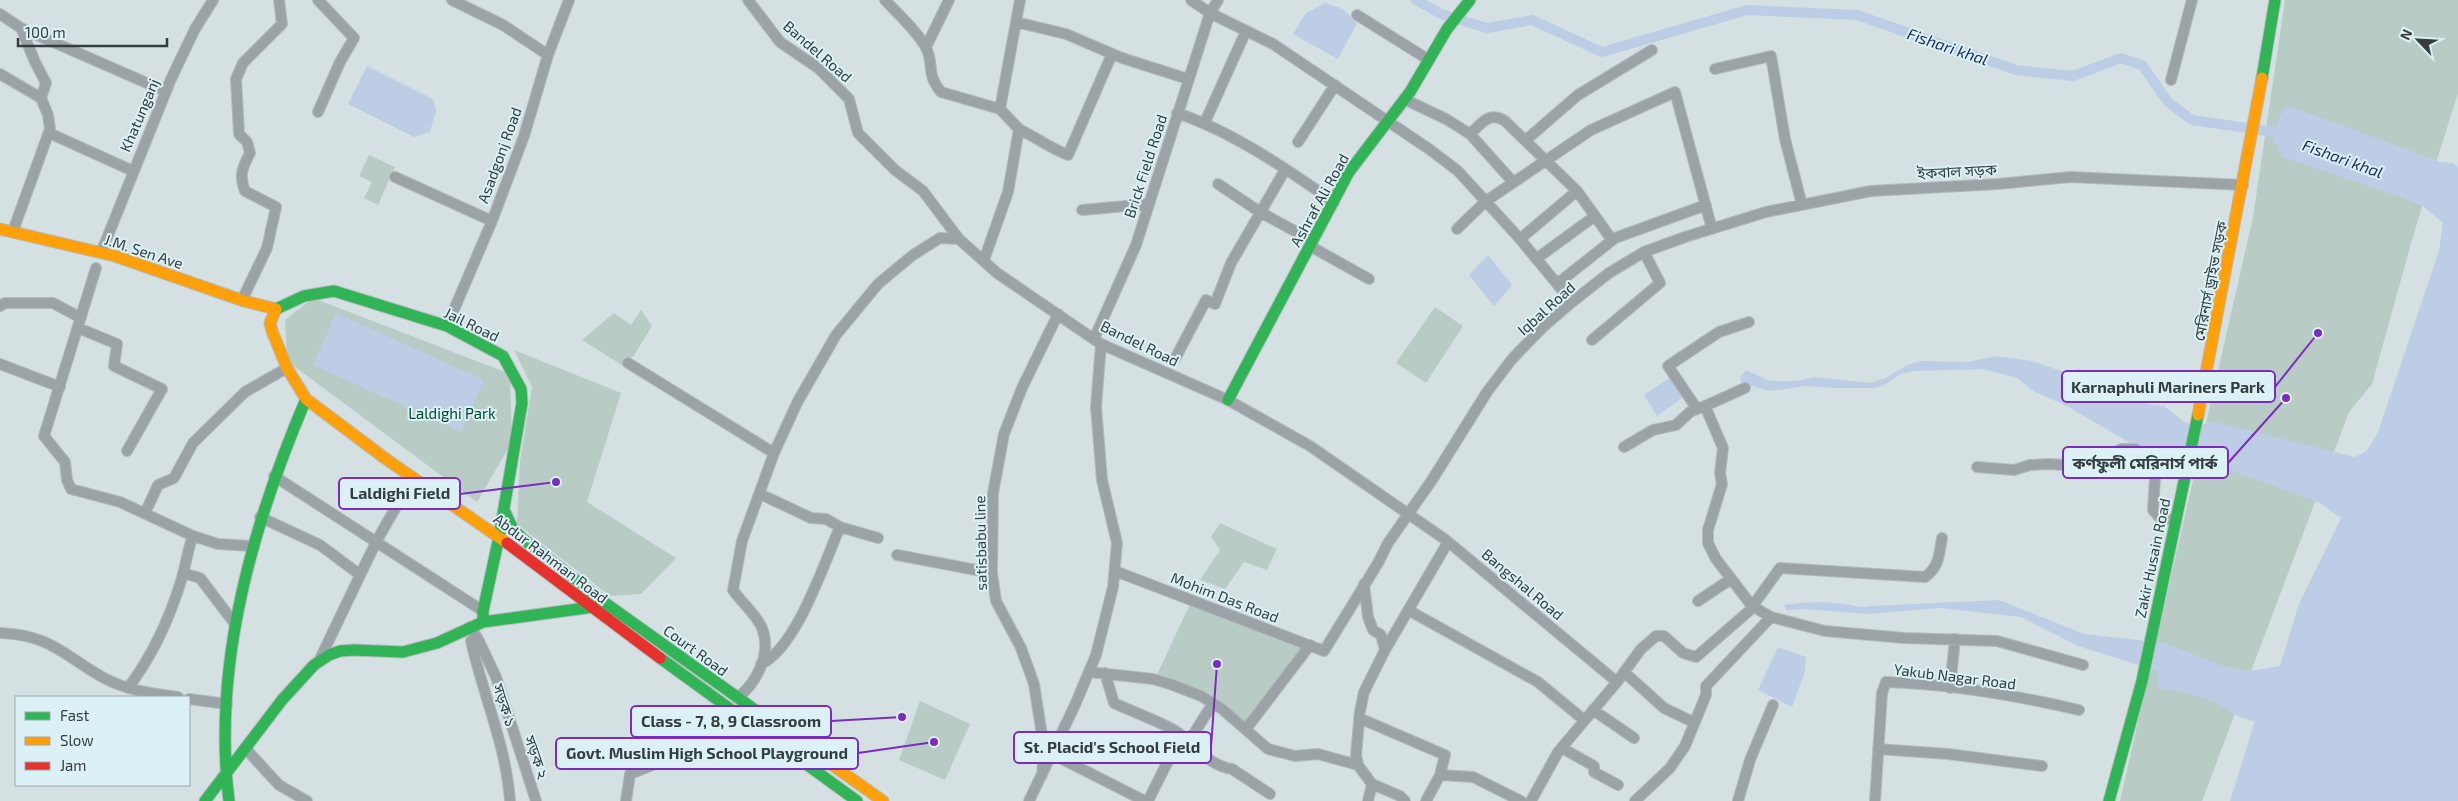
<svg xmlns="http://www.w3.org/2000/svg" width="2458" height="801" font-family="'Exo 2','Noto Sans Bengali',sans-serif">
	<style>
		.green { fill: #b8ccc5 }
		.water { fill: #bdcde5 }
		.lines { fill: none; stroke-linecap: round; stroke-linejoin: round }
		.canal { stroke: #bdcde5; stroke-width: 10 }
		.street-casing { stroke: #b2bbbd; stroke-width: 12 }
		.fast-casing { stroke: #b2bbbd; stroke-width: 13 }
		.slow-casing { stroke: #b2bbbd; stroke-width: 13 }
		.jam-casing { stroke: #b2bbbd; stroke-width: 13 }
		.street { stroke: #9ca3a6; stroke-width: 10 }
		.fast { stroke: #30b455; stroke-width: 11 }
		.slow { stroke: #ff9f0a; stroke-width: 11 }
		.jam { stroke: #e5322d; stroke-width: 11 }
		.labels { text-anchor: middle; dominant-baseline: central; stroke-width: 4; stroke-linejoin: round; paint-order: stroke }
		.street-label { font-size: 15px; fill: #353d3f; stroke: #dbf1f5 }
		.park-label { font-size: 15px; fill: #00482d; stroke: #dbf1f5 }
		.water-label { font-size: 16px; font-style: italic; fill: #172b55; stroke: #dbf1f5 }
		.leader { fill: none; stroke: #7b2cbf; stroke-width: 2 }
		.callout-dot { fill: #7b2cbf; stroke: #dbf1f5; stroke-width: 2 }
		.callout { fill: #dbf1f5; stroke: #7b2cbf; stroke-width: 2 }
		.callout-label { font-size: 16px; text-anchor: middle; font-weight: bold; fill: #353d3f }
	</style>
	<rect width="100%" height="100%" fill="#d4e0e2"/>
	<path class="green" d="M 2285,0 L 2458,0 L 2458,93 L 2414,233 L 2372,384 L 2349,412 L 2202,801 L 2120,801 L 2253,217 Z
		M 369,155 L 395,167 L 378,205 L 364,198 L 372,182 L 359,176 Z
		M 313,298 L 510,374 L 512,442 L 477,502 L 287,361 L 285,320 Z
		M 1435,307 L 1463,326 L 1426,383 L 1396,363 Z
		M 641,310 L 652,326 L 633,357 L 624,358 L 625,367 L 582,340 L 614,313 L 631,325 Z
		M 514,350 L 621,393 L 587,502 L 676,558 L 641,594 L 610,596 L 517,524 L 520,461 L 532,387 Z
		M 1220,523 L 1277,549 L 1267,570 L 1244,562 L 1225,589 L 1200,580 L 1220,550 L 1211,537 Z
		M 1190,604 L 1301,648 L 1245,722 L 1206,694 L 1156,677 Z
		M 920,701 L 970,724 L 945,780 L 899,760 Z"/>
	<path class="water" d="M 1325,3 L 1343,9 L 1357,23 L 1338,59 L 1293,34 L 1306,13 Z
		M 367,66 L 433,99 L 436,111 L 430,132 L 414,137 L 348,104 Z
		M 2286,105 L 2441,162 L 2453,163 L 2458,167 L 2458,801 L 2230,801 L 2255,721 C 2236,718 2235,713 2220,705 C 2201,695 2179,691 2158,688 L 2158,671 L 2078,646 L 2021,617 L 1940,608 L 1867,614 L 1805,609 L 1786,610 L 1784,605 C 1804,602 1824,601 1844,604 C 1855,605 1860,609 1871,606 L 1999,600 L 2084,634 L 2165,643 L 2220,665 L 2249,671 L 2280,666 L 2299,604 L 2341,518 L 2320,503 L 2195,457 L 2174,451 L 2134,445 L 2067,406 L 2033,391 L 2017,378 L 1983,369 L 1914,371 L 1900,374 L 1886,384 L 1875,388 L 1833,388 L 1806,386 L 1770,391 L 1742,383 L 1740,378 L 1746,370 L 1770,381 L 1797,381 L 1814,377 L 1870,383 L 1886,378 L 1907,365 L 1921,361 L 1968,362 L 1996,356 L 2032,361 L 2067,373 L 2079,369 L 2102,378 L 2123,393 L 2148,404 L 2164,406 L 2186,423 L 2200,426 L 2211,421 L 2355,457 L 2367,451 L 2378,432 L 2439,251 L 2443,223 L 2423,206 L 2398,196 L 2282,157 L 2277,144 L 2272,142 L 2278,120 Z
		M 1488,255 L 1512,285 L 1494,306 L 1469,275 Z
		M 336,313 L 484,380 L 461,432 L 313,365 Z
		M 1671,377 L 1685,396 L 1657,416 L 1644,395 Z
		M 1778,647 L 1806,657 L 1804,674 L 1792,707 L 1758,690 Z"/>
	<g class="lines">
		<path class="canal" d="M 1416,0 L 1441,14 L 1487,28 L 1532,20 L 1602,52 L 1747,10 L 1857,15 L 2016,70 L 2073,76 L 2121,58 L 2142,65 L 2168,102 L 2192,120 L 2274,132 L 2286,136"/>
		<g class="street-casing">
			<path id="street" d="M 318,0 L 354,38 L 340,62 L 318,112
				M 452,0 L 503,25 L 548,55
				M 748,0 L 780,42 L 818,68 L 849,99 L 858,133 L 895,170 L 923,191 L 959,239 L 997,273 L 1101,344 L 1228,400 L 1310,446 L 1446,540 L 1617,682
				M 885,0 C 897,13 919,33 926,48 C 935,66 925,72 941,92 L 1000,109
				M 1191,0 L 1210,13 L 1273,44 L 1429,149 L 1458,171 L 1520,239
				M 0,14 L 21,28 L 35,62 L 46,83 L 41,98 L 48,115 L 50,129 L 13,231
				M 1357,15 L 1429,60
				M 1016,22 L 1066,34 L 1122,58 L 1188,79
				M 21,28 L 165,91
				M 926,47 L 949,0
				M 1715,69 L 1771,56 L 1785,139 L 1802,205
				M 0,74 L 41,98
				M 2171,80 L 2192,0
				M 1404,99 L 1446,119 L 1470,134 C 1482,123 1489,111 1505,121 L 1577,191 L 1520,239 L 1572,302
				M 1177,113 C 1233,132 1285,168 1334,202
				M 1205,122 L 1246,31
				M 1019,129 C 1037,138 1050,148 1068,155 L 1112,54
				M 49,133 L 133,171
				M 1470,134 L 1513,182
				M 1526,140 L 1578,95 L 1652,50
				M 1298,142 L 1335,85
				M 395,177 L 492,221
				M 1218,184 L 1260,212 L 1313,241
				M 1082,210 L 1148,204
				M 1595,216 L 1612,240
				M 1457,229 L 1486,201 L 1591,130 L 1675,92 L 1712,229
				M 1310,246 L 1369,279
				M 103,248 L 171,79 L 195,29 L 213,0
				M 1536,259 L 1595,216 L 1577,191
				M 984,260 L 1008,192 L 1019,129 L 1000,109 L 1020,0
				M 96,268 L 44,436 L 65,462 L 67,480 L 71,489 L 120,502 L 193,536 L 218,544 L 251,546
				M 1557,284 L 1615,238 L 1706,205
				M 242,300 L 267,248 L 276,207 L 245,191 C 239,176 242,168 250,153 L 247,142 L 239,134 L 236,79 L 243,63 L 282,24 L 279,0
				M 0,306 L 5,303 L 53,303 L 81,318
				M 447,326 L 492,221 L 524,136 L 548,55 L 569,0
				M 78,328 L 117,344 L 114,366 L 162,389 L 127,451
				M 1094,339 L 1136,245 L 1210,13 L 1218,0
				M 1592,340 L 1660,283 L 1644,252
				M 1176,357 L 1206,300 L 1215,304 L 1231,263 L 1285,170
				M 628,363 L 774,453
				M 0,364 L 60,387
				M 1745,388 L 1705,406 L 1723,448 L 1720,473 L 1722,484 L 1708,530 L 1708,543 L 1716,559 L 1752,606 L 1771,617 L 1825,631 L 1904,638 L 1997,641 L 2083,665
				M 1697,409 L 1668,366 L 1719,332 L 1749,322
				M 1624,447 L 1653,430 L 1676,425 L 1690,412 L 1702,407
				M 1977,467 L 2014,470 L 2030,465 L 2048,464 L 2081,466 L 2091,464 L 2121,449 L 2135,449 L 2149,458 L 2155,478 L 2153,510 L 2160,518 L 2175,520
				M 274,476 L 483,611
				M 760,494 L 811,518 L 826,519 L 840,527 C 824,563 797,647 761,664
				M 145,513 L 158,485 L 174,478 L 193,443 L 245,392 L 287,368
				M 260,517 L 320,545 L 359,574
				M 840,527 L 878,538
				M 897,555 L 992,573
				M 1115,571 L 1324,651 L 1378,563 L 1388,543 L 1432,480 L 1487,392 L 1512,359 L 1542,328 L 1572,302 L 1609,273 L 1644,252 L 1685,237 L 1766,212 L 1871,191 L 1998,184 L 2070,177 L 2243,185
				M 183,573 L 200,578 L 235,624
				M 1364,584 L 1368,617 L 1373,630 L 1381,635 L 1385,650 L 1364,692 L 1360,711 L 1356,755 L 1358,765 L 1372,784 L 1400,796 L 1405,801
				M 1698,601 L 1731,579
				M 1408,610 L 1538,682 L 1584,720
				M 470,627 L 478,639 L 471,641 C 483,695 506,745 510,801
				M 0,633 C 51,635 63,655 104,678 C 126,690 153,694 178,697
				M 478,639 L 496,677 L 536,801
				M 1385,650 L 1448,542
				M 319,661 L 376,542 L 413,477
				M 1089,672 L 1153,679 L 1170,684 L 1201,696 L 1222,709 L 1268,749 L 1295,756 L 1318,754 L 1358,765
				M 1624,672 L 1664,708 L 1693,722
				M 1105,673 L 1114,703 C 1133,712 1156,720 1174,730 C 1194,742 1206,765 1232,769 L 1270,794
				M 128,688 C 153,655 169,620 181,581 C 186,566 187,551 193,536
				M 1950,688 L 1955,639
				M 737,698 C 757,683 772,653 762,628 C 756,614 741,602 733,590 L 742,541 L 774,453 L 798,401 L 836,335 L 878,284 L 913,255 L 940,238 L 959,239
				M 189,699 L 227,704
				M 1593,710 L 1634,738
				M 1359,718 L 1445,755 L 1440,775 L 1426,801
				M 1246,729 L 1310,645
				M 245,748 L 279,785 L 307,801
				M 1562,748 L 1594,766 L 1594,772 L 1618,785
				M 1878,749 L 1948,754 L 2042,766
				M 1052,754 L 1145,801
				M 1042,775 L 1044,748 L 1034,684 L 1021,648 L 996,601 L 992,573 L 993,493 L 1004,434 L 1022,388 L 1058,314
				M 1440,775 L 1473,777 L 1521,801
				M 626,801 L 630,774 L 668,759 L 727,720 L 741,717
				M 1029,801 L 1075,705 L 1096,655 L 1113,587 L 1117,543 L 1102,480 L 1096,407 L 1101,344
				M 1148,801 L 1167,763 L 1195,732 L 1213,703
				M 1368,801 L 1372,784
				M 1531,801 L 1558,752 L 1617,682 L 1641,649 L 1656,636 L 1664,636 L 1683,653 L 1696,657 L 1749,611 L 1780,568 L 1925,577 C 1939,567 1939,555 1942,538
				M 1635,801 L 1670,768 L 1685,746 L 1706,695 L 1706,686 L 1771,617
				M 1738,801 L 1750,760 L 1773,705
				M 1875,801 L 1882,693 L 1886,682 C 1948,684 2019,696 2079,710"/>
		</g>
		<g class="fast-casing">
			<path id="fast" d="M 2262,78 L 2275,0
				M 276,309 L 304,296 L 334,291 L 447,326 L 503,356 L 521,389 L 522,403 L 499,537 L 483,611 L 483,622
				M 1228,400 L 1349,172 L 1410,92 L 1447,29 L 1470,0
				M 504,510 L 513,529 L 523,539 L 608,605 L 807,747
				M 660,658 L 857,801
				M 205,801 L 282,700 L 314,665 L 329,655 L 340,651 L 354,650 L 403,652 L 437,643 L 483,622 L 593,607
				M 229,801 C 212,664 253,524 306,399
				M 2109,801 L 2142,681 L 2198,415"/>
		</g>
		<g class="slow-casing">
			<path id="slow" d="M 0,229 L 115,256 L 244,301 L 276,309
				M 276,309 L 270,323 L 272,331 L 287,368 L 306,399 L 386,459 L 507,543
				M 2198,415 L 2262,78
				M 807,747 L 883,801"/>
		</g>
		<g class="jam-casing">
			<path id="jam" d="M 507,543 L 660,658"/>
		</g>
		<use href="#street" class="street"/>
		<use href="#fast" class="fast"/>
		<use href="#slow" class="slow"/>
		<use href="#jam" class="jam"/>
	</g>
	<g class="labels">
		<g class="street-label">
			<text transform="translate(818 51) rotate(41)">Bandel Road</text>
			<text transform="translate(139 115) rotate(-67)">Khatunganj</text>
			<text transform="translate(499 155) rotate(-70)">Asadgonj Road</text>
			<text transform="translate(1145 166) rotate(-72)">Brick Field Road</text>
			<text transform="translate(1957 171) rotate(-3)">ইকবাল সড়ক</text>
			<text transform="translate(1319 200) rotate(-61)">Ashraf Ali Road</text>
			<text transform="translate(144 251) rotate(18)">J.M. Sen Ave</text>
			<text transform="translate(2210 281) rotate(-79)">মেরিনার্স ড্রাইভ সড়ক</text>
			<text transform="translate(1546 308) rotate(-42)">Iqbal Road</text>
			<text transform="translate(472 324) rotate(26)">Jail Road</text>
			<text transform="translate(1140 343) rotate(26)">Bandel Road</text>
			<text transform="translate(980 543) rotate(-91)">satisbabu line</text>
			<text transform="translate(551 558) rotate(37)">Abdur Rahman Road</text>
			<text transform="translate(2152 558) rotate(-78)">Zakir Husain Road</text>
			<text transform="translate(1523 584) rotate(40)">Bangshal Road</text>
			<text transform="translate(1225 597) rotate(21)">Mohim Das Road</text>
			<text transform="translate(696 650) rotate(36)">Court Road</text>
			<text transform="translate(1955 676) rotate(7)">Yakub Nagar Road</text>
			<text transform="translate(505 705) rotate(72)">সড়ক ১</text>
			<text transform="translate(537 757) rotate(71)">সড়ক ২</text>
		</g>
		<g class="park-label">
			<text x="452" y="413">Laldighi Park</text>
		</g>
		<g class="water-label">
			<text transform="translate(1948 46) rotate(19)">Fishari khal</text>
			<text transform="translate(2343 158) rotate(20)">Fishari khal</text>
		</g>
	</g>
	<path class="leader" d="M2318 333L2275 387M2286 398L2228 463M556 482L460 494M902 717L831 721M1217 664L1211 747M934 742L858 753"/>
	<g class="callout-dot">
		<circle cx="2318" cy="333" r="5"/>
		<circle cx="2286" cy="398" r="5"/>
		<circle cx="556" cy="482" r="5"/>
		<circle cx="902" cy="717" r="5"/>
		<circle cx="1217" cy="664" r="5"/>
		<circle cx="934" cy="742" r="5"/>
	</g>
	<g class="callout">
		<rect x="2062" y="371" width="213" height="31" rx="5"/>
		<rect x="2063" y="447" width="165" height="31" rx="5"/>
		<rect x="339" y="478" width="121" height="31" rx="5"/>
		<rect x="631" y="706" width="200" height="31" rx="5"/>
		<rect x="1014" y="732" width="197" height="31" rx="5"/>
		<rect x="556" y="738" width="302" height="31" rx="5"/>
	</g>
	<g class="callout-label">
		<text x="2168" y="393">Karnaphuli Mariners Park</text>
		<text x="2145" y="469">কর্ণফুলী মেরিনার্স পার্ক</text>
		<text x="400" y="499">Laldighi Field</text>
		<text x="731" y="727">Class - 7, 8, 9 Classroom</text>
		<text x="1112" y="753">St. Placid's School Field</text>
		<text x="707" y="759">Govt. Muslim High School Playground</text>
	</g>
	<rect x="15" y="696" width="175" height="90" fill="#dbf1f5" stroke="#99a9ac"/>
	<rect x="25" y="712" width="25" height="8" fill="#30b455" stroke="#99a9ac"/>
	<text x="60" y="721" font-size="15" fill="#353d3f">Fast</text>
	<rect x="25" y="737" width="25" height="8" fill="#ff9f0a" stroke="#99a9ac"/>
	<text x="60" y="746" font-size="15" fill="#353d3f">Slow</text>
	<rect x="25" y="762" width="25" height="8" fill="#e5322d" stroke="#99a9ac"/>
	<text x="60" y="771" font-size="15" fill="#353d3f">Jam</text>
	<g transform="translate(2418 40) rotate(295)" stroke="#dbf1f5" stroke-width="4" paint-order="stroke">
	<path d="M0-4L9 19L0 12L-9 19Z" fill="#353d3f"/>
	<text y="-8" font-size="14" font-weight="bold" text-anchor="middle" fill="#353d3f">N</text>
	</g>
	<path d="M18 38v8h149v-8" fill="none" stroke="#353d3f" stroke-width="2.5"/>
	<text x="25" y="38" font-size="15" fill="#353d3f" stroke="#dbf1f5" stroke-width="4" paint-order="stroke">100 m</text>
</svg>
